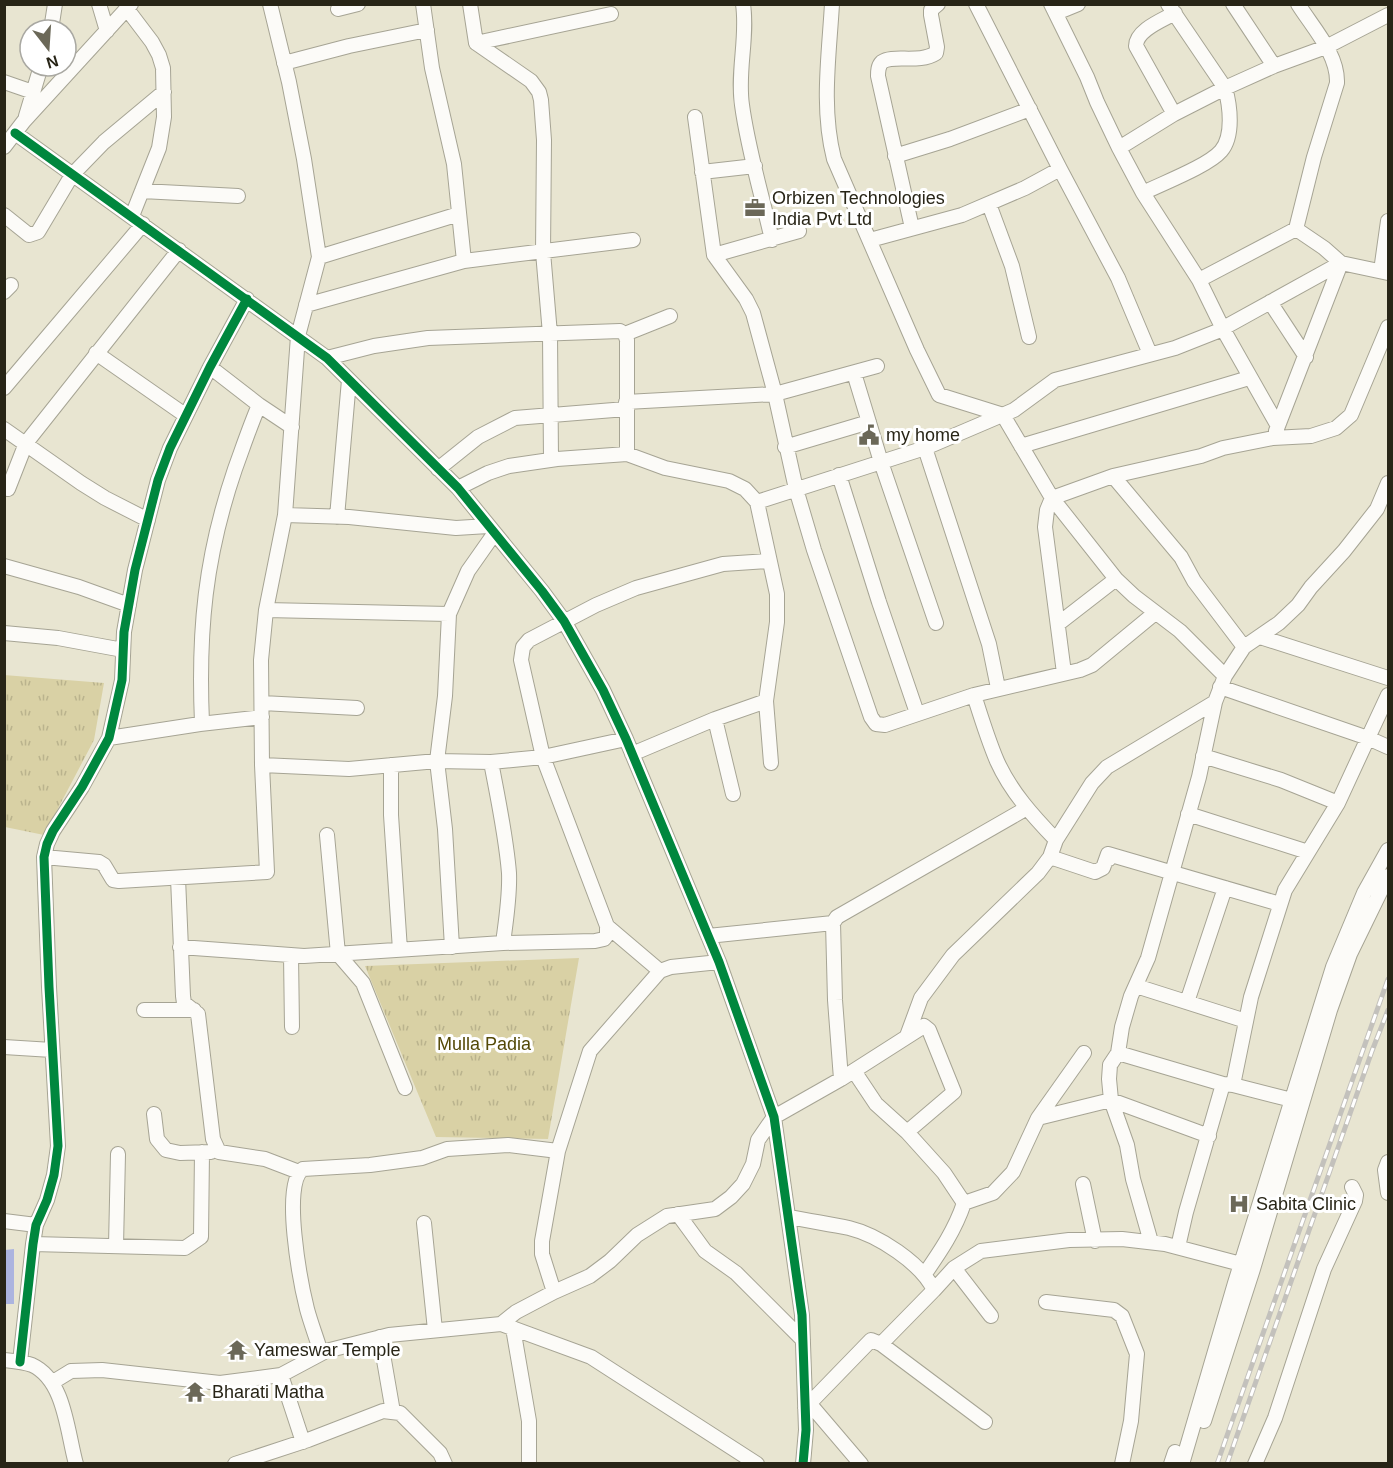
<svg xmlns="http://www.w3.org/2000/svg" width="1393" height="1468" font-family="Helvetica,sans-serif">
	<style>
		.park { fill: url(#park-tufts) }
		.water { fill: #acb4df }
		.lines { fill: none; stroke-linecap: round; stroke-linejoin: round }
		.minor-casing { stroke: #a6a494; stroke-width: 16 }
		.minor { stroke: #fcfbf8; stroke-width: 14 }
		.rail-casing { stroke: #c3c1bc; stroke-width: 5 }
		.rail { stroke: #fff; stroke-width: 3; stroke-dasharray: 9; stroke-linecap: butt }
		.cycleway-casing { stroke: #fff; stroke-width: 13 }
		.cycleway { stroke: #00873e; stroke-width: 9 }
		.labels { text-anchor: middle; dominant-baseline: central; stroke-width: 6; stroke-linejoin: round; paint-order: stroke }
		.poi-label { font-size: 18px; fill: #282517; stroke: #fff; text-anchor: start }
		.park-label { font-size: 18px; fill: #544907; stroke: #fff }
	</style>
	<defs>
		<pattern id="park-tufts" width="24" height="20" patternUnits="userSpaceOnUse" patternTransform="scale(1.5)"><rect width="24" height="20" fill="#d9d1a5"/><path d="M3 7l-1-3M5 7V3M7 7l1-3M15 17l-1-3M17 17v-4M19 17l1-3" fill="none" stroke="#bab38d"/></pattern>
	</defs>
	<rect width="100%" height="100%" fill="#e8e5d1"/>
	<path class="park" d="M 4,675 L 104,683 L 94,740 L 44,835 L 5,827 Z
		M 579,958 L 548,1139 L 436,1137 L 365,966 Z"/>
	<path class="water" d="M 14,1249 L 14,1304 L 5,1304 L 5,1250 Z"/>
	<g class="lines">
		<g class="minor-casing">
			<path id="minor" d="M 99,4 L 107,31
				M 423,4 L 432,68 L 454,164 L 464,261
				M 470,4 L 476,43 L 531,81 L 539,92 L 541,100 L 544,140 L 543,252 L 550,334 L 551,460
				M 743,4 C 748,38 737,71 742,105 C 748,150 762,195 772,240
				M 832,4 C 829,56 821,108 834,159 L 917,350 L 939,395 L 1003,415 L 1052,498 L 1116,579 L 1134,596 L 1180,631 L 1225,676
				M 976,4 L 1060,169 L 1118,278 L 1150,354
				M 1051,4 L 1087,77 L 1097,102 L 1119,148 L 1143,193 L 1199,280 L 1223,329 L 1278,426
				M 1233,4 L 1274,66
				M 127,9 L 152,42 L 159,55 L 163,68 L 164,117 L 159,148 L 132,216
				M 338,9 L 358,4
				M 1056,13 L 1078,4
				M 51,30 L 55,4
				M 476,43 L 611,14
				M 284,63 L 349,46 L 427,30
				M 4,82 L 33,92
				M 1174,114 L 1136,46 C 1136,30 1163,20 1175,13
				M 26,116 L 41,66
				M 695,117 L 714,255 L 746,299 L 753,313 L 775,394 L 796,489 L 814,550 L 871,717 L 876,724 L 885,725 L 974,695 L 1080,670 L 1092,665 L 1155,613
				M 15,133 L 327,358 L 458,488 L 542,591 L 564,621 L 603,690 L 626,739 L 719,962 L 774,1117 L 802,1315 L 806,1430 L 803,1464
				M 4,147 L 24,121 L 131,4
				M 1119,148 L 1174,114 L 1225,88 L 1274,66 L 1326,47 L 1388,15
				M 895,156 L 950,139 L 1030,109
				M 702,172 L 755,166
				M 142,191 L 238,196
				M 1143,193 C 1163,183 1208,166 1221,151 C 1234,136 1230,105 1225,88 L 1168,4
				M 989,204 L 1012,266 L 1029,337
				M 4,215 L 29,235 L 38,232 L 72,175 L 104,142 L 164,92
				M 912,228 L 878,76 C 878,71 878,66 882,62 C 893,54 919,64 936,53 L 937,47 L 931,15 L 931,10 L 938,4
				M 870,240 L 962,215 L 1025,188 L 1060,169
				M 714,255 L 799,231
				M 319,257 L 459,214
				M 1381,271 L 1388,221
				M 1199,280 L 1296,229 L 1314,157 L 1337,83 C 1338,54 1313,28 1298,4
				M 4,292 L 11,285
				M 1270,302 L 1306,357
				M 306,305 L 464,261 L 633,240
				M 625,334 L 670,316
				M 96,353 L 185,415
				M 327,358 L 374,346 L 428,338 L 620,331 L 625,334 L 627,340 L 627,454
				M 210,367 L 259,405
				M 854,373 L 881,462 L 936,623
				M 4,388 L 143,224
				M 626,402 L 775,394 L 877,366
				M 4,429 L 81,483 L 105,498 L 148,520
				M 1276,431 L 1341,263 L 1324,248 L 1296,229
				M 1021,446 L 1249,378
				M 785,447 L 869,422
				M 925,448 L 989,644 L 998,688
				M 438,469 L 478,437 L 515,418 L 626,409
				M 839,475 L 879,602 L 917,713
				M 1113,476 L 1181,557 L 1194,581 L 1244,647
				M 458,488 L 488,473 L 509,466 L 557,459 L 627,454 L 665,468 L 729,481 L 745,489 L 757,502 L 777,594 L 777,622 L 766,701 L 771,763
				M 8,489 L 26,443 L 179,250
				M 757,502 L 925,448 L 1014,410 L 1055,380 L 1175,348 L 1218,331 L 1341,263 L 1388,273
				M 285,515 L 349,517 L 456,528 L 488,526
				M 337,517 L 349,380
				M 4,566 L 79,587 L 129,605
				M 266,610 L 449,614
				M 1058,624 L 1116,579
				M 4,633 L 58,638 L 123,650
				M 1260,637 L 1388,678
				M 1064,673 L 1045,527 L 1047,510 L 1052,498 L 1113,476 L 1201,456 L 1223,448 L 1273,438 L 1311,436 L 1336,428 L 1351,415 L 1388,327
				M 1220,687 L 1368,738 L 1388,695
				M 974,695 C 981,717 988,740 997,761 C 1011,792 1033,816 1056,840
				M 262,703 L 357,708
				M 715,719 L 733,794
				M 202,723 C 198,631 205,557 235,469 C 243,447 250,426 259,405 L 292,427
				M 109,738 L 200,724 L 262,717
				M 632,754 L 715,719 L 766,701
				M 1203,756 L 1281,780 L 1338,803
				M 491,762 C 498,799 506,836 509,873 C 510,896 506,920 503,943
				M 262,765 L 349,769 L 437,761 L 491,762 L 543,757 L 626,739
				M 391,765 L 391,815 L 400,950
				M 1188,814 L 1308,852
				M 327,835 L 338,954 L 363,983 L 405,1088
				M 1108,854 L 1280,904
				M 44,857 L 99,862 L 104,865 L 113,880 L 119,881 L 267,872 L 262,765 L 261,660 L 266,610 L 285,515 L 298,336 L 319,257 L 304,159 L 289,82 L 270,4
				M 1050,857 L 1095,872 L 1103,868 L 1108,854 L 1109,859
				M 178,878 L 183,996 L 184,1003 L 198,1014 L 213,1139 L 219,1152 L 265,1159 L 299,1172
				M 607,926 L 660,971
				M 708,936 L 833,923
				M 180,947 L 304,956 L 503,943 L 595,941 L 604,939 L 607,935 L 607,926 L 543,757 L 521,660 L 523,647 L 529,640 L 596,605 L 636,588 L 723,564 L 769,561
				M 452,947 L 445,829 L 437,761 L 445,696 L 449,614 L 468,571 L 494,534
				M 291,955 L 292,1027
				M 1136,986 L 1246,1021
				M 1187,1002 L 1225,888
				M 144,1010 L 194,1010
				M 907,1036 L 921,998 L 953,955 L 1038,873 L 1050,857 L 1056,840 L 1092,783 L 1107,767 L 1215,702
				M 4,1047 L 52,1050
				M 1118,1053 L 1223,1084 L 1233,1085 L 1292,1100
				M 841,1079 L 835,1000 L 833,923 L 837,917 L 1027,808
				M 1233,1085 L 1251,997 L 1285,890 L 1338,803 L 1368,738 L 1388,747
				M 154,1114 L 157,1139 L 166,1150 L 180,1153 L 211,1152
				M 1038,1118 L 1084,1053
				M 907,1132 L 944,1173 L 964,1203
				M 1388,1162 L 1385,1170 L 1388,1193
				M 1083,1184 L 1095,1241
				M 678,1214 L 705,1251 L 736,1273 L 803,1340
				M 790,1217 C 809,1221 830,1224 849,1228 C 878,1235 921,1263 934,1290 L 881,1344
				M 4,1221 L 36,1225
				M 424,1223 L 435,1330
				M 1151,1242 L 1133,1179 L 1127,1145 L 1111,1100 L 1109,1079 L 1110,1065 L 1118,1053 L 1122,1027 L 1131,996 L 1148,958 L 1199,777 L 1215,702 L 1225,676 L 1244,647 L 1279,623 L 1298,605 L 1311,587 L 1344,551 L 1377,509 L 1388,483
				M 33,1244 L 185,1248 L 201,1237 L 202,1152
				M 116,1246 L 118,1154
				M 1178,1247 L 1186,1212 L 1223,1084
				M 954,1268 L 981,1251 L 1069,1240 L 1122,1239 L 1165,1244 L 1241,1264
				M 924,1275 C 940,1252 955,1230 964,1203 L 993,1193 L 1013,1172 L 1038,1118 L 1111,1100 L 1209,1136
				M 934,1290 L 954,1268 L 991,1316
				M 554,1292 L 542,1254 L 542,1241 L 558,1151
				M 1046,1302 L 1114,1310 L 1122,1316 L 1137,1354 L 1131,1421 L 1122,1464
				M 501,1324 L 516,1312 L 554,1292 L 590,1276 L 610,1261 L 637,1235 L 667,1216 L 715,1209 L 731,1197 L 743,1184 L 753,1164 L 758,1140 L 774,1117 L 841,1079 L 924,1026 L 929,1030 L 954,1092 L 907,1132 L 876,1104 L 854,1071
				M 513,1328 L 529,1421 L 529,1464
				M 380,1337 L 393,1412
				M 321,1353 C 317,1339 311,1324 307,1309 C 301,1285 281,1183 303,1169 L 370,1165 L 422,1158 L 447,1149 L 508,1145 L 558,1151 L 590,1051 L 660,971 L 671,967 L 719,962
				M 4,1360 C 13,1361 24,1362 32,1365 C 65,1380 67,1432 76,1464
				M 20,1362 L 33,1244 L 36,1225 L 47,1200 L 54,1175 L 58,1146 L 49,987 L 44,857 L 47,844 L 53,831 L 82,787 L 109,738 L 122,680 L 124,632 L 135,570 L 158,480 L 170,448 L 210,367 L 247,299
				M 281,1375 L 303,1442
				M 53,1382 L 71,1371 L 102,1370 L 220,1383 L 281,1375 L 326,1351 L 389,1335 L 501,1324 L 591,1357 L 757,1464
				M 809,1403 L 861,1464
				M 805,1408 L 871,1340 L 881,1344 L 985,1422
				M 1204,1421 L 1253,1269 L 1330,1010 L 1350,954 L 1388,876
				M 235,1464 L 308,1440 L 383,1411 L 400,1413 L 440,1453 L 445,1464
				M 1171,1464 L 1175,1452
				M 1182,1464 L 1235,1283 L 1333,967 L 1364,893 L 1388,850
				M 1255,1464 L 1275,1418 L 1324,1269 L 1355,1201 L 1356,1195 L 1352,1187"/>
		</g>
		<use href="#minor" class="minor"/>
		<g class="rail-casing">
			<path id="rail" d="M 1217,1464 L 1388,979
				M 1227,1464 L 1372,1051 L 1388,1010"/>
		</g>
		<use href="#rail" class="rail"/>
		<g class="cycleway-casing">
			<path id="cycleway" d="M 15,133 L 327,358 L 458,488 L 542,591 L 564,621 L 603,690 L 626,739 L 719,962 L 774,1117 L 802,1315 L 806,1430 L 803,1464
				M 20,1362 L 33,1244 L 36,1225 L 47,1200 L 54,1175 L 58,1146 L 49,987 L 44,857 L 47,844 L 53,831 L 82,787 L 109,738 L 122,680 L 124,632 L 135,570 L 158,480 L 170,448 L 210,367 L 247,299"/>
		</g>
		<use href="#cycleway" class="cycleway"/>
	</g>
	<defs>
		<g id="office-bare" transform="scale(1.62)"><path d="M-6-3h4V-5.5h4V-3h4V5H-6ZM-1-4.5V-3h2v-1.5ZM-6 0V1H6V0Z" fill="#6b6858" stroke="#fff" stroke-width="2.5" paint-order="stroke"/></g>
		<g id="civic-bare" transform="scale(1.62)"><path d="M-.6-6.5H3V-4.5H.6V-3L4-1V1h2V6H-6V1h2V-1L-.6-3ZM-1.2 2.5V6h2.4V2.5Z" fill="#6b6858" stroke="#fff" stroke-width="2.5" paint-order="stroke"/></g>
		<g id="hospital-bare" transform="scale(1.62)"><path d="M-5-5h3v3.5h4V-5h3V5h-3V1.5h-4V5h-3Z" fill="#6b6858" stroke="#fff" stroke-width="2.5" paint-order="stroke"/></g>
		<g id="temple-bare" transform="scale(1.62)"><path d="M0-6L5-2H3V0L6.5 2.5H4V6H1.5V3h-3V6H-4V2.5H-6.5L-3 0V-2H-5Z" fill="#6b6858" stroke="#fff" stroke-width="2.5" paint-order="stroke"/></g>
	</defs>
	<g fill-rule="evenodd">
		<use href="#office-bare" x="755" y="208"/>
		<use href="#civic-bare" x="869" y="435"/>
		<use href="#hospital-bare" x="1239" y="1204"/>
		<use href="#temple-bare" x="237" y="1350"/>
		<use href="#temple-bare" x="195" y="1392"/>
	</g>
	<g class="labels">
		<g class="poi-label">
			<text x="772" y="198">Orbizen Technologies<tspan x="772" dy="21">India Pvt Ltd</tspan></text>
			<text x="886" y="435">my home</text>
			<text x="1256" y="1204">Sabita Clinic</text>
			<text x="254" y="1350">Yameswar Temple</text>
			<text x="212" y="1392">Bharati Matha</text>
		</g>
		<g class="park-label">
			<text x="484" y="1044">Mulla Padia</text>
		</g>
	</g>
	<rect width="1393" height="1468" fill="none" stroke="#282517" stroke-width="12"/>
	<g transform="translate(48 48) rotate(163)"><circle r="28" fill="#ffffff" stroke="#a9a8a2" stroke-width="1.5"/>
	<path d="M0-4.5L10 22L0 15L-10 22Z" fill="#6b6858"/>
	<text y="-9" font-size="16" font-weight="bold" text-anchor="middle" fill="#282517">N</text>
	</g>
</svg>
